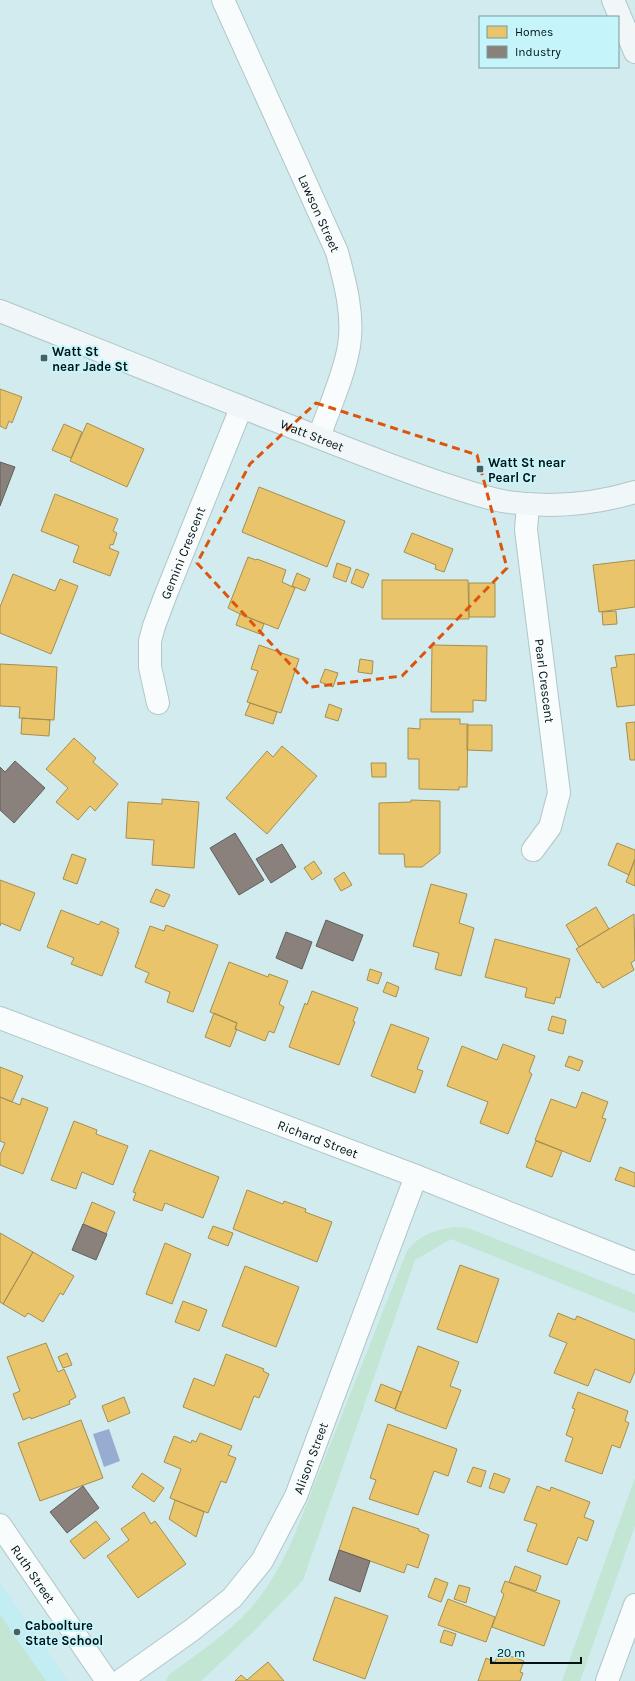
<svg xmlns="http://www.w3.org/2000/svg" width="635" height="1681" font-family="Karla,sans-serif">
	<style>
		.built { fill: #c2edf2 }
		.green { fill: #c2e5d4 }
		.water { fill: #96add1 }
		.homes { fill: #e9c46a; stroke: #a48f50 }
		.industry { fill: #8a817c; stroke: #61605d }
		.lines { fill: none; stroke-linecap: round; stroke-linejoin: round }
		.street-casing { stroke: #b2c6c8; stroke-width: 24 }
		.secondary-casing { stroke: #b2c6c8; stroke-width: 24 }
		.street { stroke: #f8fcfc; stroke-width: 22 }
		.secondary { stroke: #f1f7f9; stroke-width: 22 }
		.marked { fill: none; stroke: #dc550c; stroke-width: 3; stroke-dasharray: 8 5; stroke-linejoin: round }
		.poi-dot { fill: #4b5e60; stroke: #c5f4fb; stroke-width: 1.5 }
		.labels { text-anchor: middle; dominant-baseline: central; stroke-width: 4; stroke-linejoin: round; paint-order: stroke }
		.street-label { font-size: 13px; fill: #021214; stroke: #c5f4fb }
		.poi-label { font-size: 13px; font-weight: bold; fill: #021214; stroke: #c5f4fb; text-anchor: start }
	</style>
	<rect width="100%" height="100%" fill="#d2ebee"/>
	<path class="built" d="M 0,1583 L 68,1681 L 0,1681 Z"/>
	<path class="green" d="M 454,1227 L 468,1228 L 635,1294 L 635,1313 L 451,1239 L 415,1260 L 303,1580 L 254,1631 L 201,1681 L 166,1681 L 169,1675 C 196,1654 227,1635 250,1609 C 269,1588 282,1563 294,1536 L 407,1251 C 419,1235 435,1230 454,1227 Z
		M 635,1478 L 635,1526 L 580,1681 L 562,1681 Z
		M 0,1615 L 46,1681 L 0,1681 Z"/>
	<path class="water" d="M 109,1429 L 120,1461 L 104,1467 L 93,1434 Z"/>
	<path class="homes" d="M 0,389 L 22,397 L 12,423 L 9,421 L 6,429 L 0,426 Z
		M 87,423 L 144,449 L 127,487 L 70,461 Z
		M 64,424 L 82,432 L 71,458 L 52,450 Z
		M 259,487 L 345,521 L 327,567 L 242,532 Z
		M 55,494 L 118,519 L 113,531 L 117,533 L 113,545 L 111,544 L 109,548 L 119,552 L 110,576 L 73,562 L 79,546 L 41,531 Z
		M 412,533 L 453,549 L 444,572 L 435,569 L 436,565 L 404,552 Z
		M 248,557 L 256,560 L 257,559 L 286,570 L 282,582 L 295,588 L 278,629 L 240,614 L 228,608 Z
		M 635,560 L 635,607 L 599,612 L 593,565 Z
		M 337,563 L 351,568 L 346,582 L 333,577 Z
		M 356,569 L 369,574 L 363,588 L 351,583 Z
		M 297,573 L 310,579 L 305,591 L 292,586 Z
		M 13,574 L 55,591 L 60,579 L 78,586 L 51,654 L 0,633 L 0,607 Z
		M 382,580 L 468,580 L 469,619 L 382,619 Z
		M 469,583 L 495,583 L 495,617 L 469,617 Z
		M 616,611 L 617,624 L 603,625 L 602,612 Z
		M 240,614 L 264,624 L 260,634 L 236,625 Z
		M 259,645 L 299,659 L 281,713 L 247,702 L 258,671 L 251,669 Z
		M 432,645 L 487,646 L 486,701 L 473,700 L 473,712 L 431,712 Z
		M 635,654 L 635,705 L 617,707 L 611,668 L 617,667 L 615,656 Z
		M 360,659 L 373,661 L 372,674 L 358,672 Z
		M 0,664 L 57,667 L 54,720 L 19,718 L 20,707 L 0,706 Z
		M 325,669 L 338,673 L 333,687 L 320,682 Z
		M 250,703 L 277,712 L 273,724 L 245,715 Z
		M 329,704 L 342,709 L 338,721 L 325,717 Z
		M 22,718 L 50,720 L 49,736 L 21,734 Z
		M 420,719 L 460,719 L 460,724 L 468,724 L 467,787 L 459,787 L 459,790 L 419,789 L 419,759 L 408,759 L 408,728 L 420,729 Z
		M 635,722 L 635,760 L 630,760 L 626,723 Z
		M 467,725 L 492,725 L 492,751 L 467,750 Z
		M 74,738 L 96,758 L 93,762 L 118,784 L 95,811 L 90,806 L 78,820 L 56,802 L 68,788 L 46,769 Z
		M 282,746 L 317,776 L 267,834 L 226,798 L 267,751 L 273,757 Z
		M 371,763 L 386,763 L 386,777 L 372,777 Z
		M 162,799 L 199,802 L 194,868 L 152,865 L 154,840 L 126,838 L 128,802 L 162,804 Z
		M 411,800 L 440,801 L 440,853 L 422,867 L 405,867 L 404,854 L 379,854 L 379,803 L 411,802 Z
		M 617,843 L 635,850 L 635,859 L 629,875 L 608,865 Z
		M 72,854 L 86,859 L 77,884 L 63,879 Z
		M 635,859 L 635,886 L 626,882 Z
		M 314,861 L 322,873 L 312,880 L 304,868 Z
		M 344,872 L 352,885 L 341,891 L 334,879 Z
		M 0,880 L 35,893 L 20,931 L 1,923 L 0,926 Z
		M 431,884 L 467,894 L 459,923 L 474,928 L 461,976 L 435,969 L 439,953 L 413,946 Z
		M 156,889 L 170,895 L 164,907 L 150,902 Z
		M 596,907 L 609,929 L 579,947 L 566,925 Z
		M 61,910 L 99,925 L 101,921 L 119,929 L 117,932 L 119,932 L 102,976 L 71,964 L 74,958 L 47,947 Z
		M 634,914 L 635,960 L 631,963 L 634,970 L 603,988 L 599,982 L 597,983 L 576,949 Z
		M 166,925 L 218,945 L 193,1012 L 167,1002 L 170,992 L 145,982 L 149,973 L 135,967 L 150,926 L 164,931 Z
		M 495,939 L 570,959 L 560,998 L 556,997 L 554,1004 L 525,997 L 527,988 L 485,977 Z
		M 229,962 L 268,977 L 269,974 L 288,981 L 279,1004 L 284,1007 L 274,1033 L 269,1031 L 265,1041 L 235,1029 L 237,1023 L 210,1012 Z
		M 370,969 L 382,973 L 378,984 L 367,980 Z
		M 387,982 L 399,987 L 396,997 L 383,992 Z
		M 312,991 L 358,1008 L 353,1021 L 355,1022 L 339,1065 L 289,1047 L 305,1003 L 307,1005 Z
		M 214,1013 L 237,1023 L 235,1029 L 237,1029 L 230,1047 L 205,1037 Z
		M 552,1016 L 566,1020 L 563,1034 L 548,1030 Z
		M 391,1024 L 429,1038 L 417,1069 L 423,1071 L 415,1093 L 371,1076 Z
		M 503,1044 L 535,1056 L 529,1072 L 532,1074 L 508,1134 L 480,1123 L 488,1102 L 447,1086 L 462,1046 L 497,1060 Z
		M 569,1056 L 583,1061 L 579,1071 L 565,1066 Z
		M 0,1067 L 23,1076 L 12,1102 L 0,1097 Z
		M 582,1092 L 608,1102 L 602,1118 L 606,1119 L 590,1162 L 535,1140 L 551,1099 L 576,1108 Z
		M 0,1097 L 20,1105 L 22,1098 L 48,1108 L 23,1174 L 0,1165 L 0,1155 L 5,1143 L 0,1141 Z
		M 74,1121 L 97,1130 L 96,1134 L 128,1146 L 113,1185 L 82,1172 L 76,1189 L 51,1180 Z
		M 536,1141 L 562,1151 L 552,1177 L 526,1167 Z
		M 150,1150 L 219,1177 L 203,1218 L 165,1203 L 162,1211 L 133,1200 L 136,1193 L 133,1192 Z
		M 620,1167 L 635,1173 L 635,1187 L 615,1180 Z
		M 247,1190 L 283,1204 L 284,1201 L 306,1209 L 305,1212 L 332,1222 L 317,1262 L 233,1229 Z
		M 92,1202 L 115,1212 L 106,1234 L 83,1225 Z
		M 213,1226 L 233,1233 L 228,1246 L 208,1238 Z
		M 0,1233 L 33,1252 L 3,1304 L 0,1302 Z
		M 165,1243 L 191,1254 L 172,1304 L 146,1294 Z
		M 33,1252 L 74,1276 L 63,1295 L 60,1293 L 43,1322 L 28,1313 L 25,1317 L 3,1304 Z
		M 460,1265 L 499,1279 L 477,1343 L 437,1329 Z
		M 245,1266 L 299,1287 L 276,1347 L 222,1326 Z
		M 183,1301 L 207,1310 L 199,1331 L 175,1322 Z
		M 558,1313 L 575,1320 L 577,1316 L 635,1340 L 635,1371 L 630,1383 L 595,1369 L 588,1386 L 554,1373 L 567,1343 L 549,1336 Z
		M 46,1343 L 58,1372 L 64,1369 L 76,1397 L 69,1401 L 70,1404 L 31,1419 L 30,1417 L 23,1420 L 13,1394 L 20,1391 L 7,1357 Z
		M 418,1346 L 459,1362 L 450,1386 L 461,1390 L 446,1429 L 395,1410 Z
		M 67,1353 L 72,1365 L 63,1368 L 58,1357 Z
		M 226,1354 L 264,1369 L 263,1371 L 269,1374 L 259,1398 L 254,1396 L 241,1430 L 183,1407 L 194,1378 L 214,1386 Z
		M 381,1384 L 401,1392 L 395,1409 L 375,1401 Z
		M 578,1392 L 628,1411 L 625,1421 L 629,1423 L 620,1448 L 612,1445 L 602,1474 L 565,1461 L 573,1438 L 566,1435 L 575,1409 L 572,1408 Z
		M 124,1397 L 130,1413 L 108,1422 L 102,1406 Z
		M 81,1420 L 103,1478 L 40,1501 L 18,1443 Z
		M 388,1424 L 457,1449 L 448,1476 L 434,1471 L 418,1515 L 369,1499 L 376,1480 L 370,1478 Z
		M 200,1433 L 232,1446 L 228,1455 L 236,1458 L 226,1483 L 221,1481 L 208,1513 L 170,1498 L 181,1469 L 164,1462 L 174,1436 L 191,1443 L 192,1440 L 196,1442 Z
		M 473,1467 L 486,1471 L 481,1487 L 467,1482 Z
		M 142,1473 L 164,1488 L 154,1502 L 132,1487 Z
		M 494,1473 L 510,1479 L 504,1493 L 489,1488 Z
		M 537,1486 L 550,1491 L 551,1487 L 590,1502 L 584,1517 L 594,1521 L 587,1541 L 578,1537 L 567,1565 L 527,1551 L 537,1524 L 524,1520 Z
		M 175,1500 L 204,1512 L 196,1537 L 169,1519 Z
		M 353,1507 L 419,1529 L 419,1531 L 429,1535 L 418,1568 L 407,1564 L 404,1573 L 339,1550 Z
		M 144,1512 L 151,1524 L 155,1521 L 186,1564 L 138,1598 L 107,1556 L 129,1540 L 121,1529 Z
		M 96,1521 L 110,1539 L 84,1559 L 70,1541 Z
		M 515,1566 L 541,1576 L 536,1591 L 509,1582 Z
		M 435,1578 L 448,1583 L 441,1602 L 428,1597 Z
		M 505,1581 L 560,1601 L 544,1646 L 492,1627 L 504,1594 L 501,1592 Z
		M 459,1585 L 470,1588 L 466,1603 L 454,1599 Z
		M 335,1597 L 388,1616 L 365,1679 L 313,1660 Z
		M 448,1599 L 495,1617 L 486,1642 L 438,1625 Z
		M 444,1630 L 456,1634 L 452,1646 L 440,1642 Z
		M 499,1652 L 524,1661 L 520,1672 L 523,1673 L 520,1681 L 478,1681 L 486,1658 L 495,1662 Z
		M 268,1662 L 284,1681 L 235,1681 L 241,1675 L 247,1680 Z"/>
	<path class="industry" d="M 0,462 L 15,467 L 0,506 Z
		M 15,761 L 45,788 L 14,823 L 0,810 L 0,767 L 5,772 Z
		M 235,833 L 264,880 L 239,895 L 210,848 Z
		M 282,844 L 296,867 L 271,883 L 256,859 Z
		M 326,920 L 363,935 L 353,961 L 316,946 Z
		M 286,932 L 312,942 L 302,969 L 276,958 Z
		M 83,1224 L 107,1234 L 96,1260 L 72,1250 Z
		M 83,1486 L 99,1508 L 67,1533 L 50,1512 Z
		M 339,1550 L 370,1561 L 360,1592 L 329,1580 Z"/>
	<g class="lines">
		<g class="street-casing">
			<g id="street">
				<path id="s1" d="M 223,0 L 337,252 C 345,282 354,315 349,346 C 344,376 329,408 319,437"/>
				<path id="s2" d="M 528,504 L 526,530 L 559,793 L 550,827 L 533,850"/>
				<path id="s3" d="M 158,703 L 150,667 L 150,641 L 154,626 L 166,594 L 241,408"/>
				<path id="s4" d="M 0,1018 L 416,1176 L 635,1263"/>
				<path id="s5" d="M 0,1525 L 107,1681"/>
				<path id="s6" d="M 120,1681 L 192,1630 L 232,1598 L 262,1561 L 296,1496 L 416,1176"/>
				<path d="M 607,1681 L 635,1605"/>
			</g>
		</g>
		<g class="secondary-casing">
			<g id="secondary">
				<path d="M 613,0 L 635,52"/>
				<path id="s7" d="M 0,311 C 107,354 213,396 320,438 C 364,455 408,473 453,487 C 471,493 489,499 508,502 C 550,508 595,504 635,492"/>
			</g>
		</g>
		<use href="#street" class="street"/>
		<use href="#secondary" class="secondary"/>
	</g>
	<path class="marked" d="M 316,403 L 477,455 L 507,568 L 402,676 L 311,687 L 197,563 L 250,464 Z"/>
	<g class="poi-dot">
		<rect x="40" y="354" width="8" height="8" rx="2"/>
		<rect x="476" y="465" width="8" height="8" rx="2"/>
		<circle cx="17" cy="1632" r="4"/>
	</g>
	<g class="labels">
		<g class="street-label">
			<text stroke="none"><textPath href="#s1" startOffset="234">Lawson Street</textPath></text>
			<text stroke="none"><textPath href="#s7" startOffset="336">Watt Street</textPath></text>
			<text stroke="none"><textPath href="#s3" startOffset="157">Gemini Crescent</textPath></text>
			<text stroke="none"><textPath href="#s2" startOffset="178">Pearl Crescent</textPath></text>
			<text stroke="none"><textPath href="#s4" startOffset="340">Richard Street</textPath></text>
			<text stroke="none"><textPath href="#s6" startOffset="301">Alison Street</textPath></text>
			<text stroke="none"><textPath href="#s5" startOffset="59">Ruth Street</textPath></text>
		</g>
		<g class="poi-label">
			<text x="52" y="351">Watt St<tspan x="52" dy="15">near Jade St</tspan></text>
			<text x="488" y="462">Watt St near<tspan x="488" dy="15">Pearl Cr</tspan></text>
			<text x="25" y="1625">Caboolture<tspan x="25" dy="15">State School</tspan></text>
		</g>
	</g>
	<rect x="479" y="16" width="140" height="52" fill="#c5f4fb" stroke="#779a9f"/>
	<rect x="487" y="26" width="20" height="12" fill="#e9c46a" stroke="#779a9f"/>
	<text x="515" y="36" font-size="12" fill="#021214">Homes</text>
	<rect x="487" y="46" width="20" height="12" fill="#8a817c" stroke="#779a9f"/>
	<text x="515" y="56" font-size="12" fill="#021214">Industry</text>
	<path d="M491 1657v6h90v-6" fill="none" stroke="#021214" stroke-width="2"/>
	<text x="497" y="1657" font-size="12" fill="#021214" stroke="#c5f4fb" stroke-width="3" paint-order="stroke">20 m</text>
</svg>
